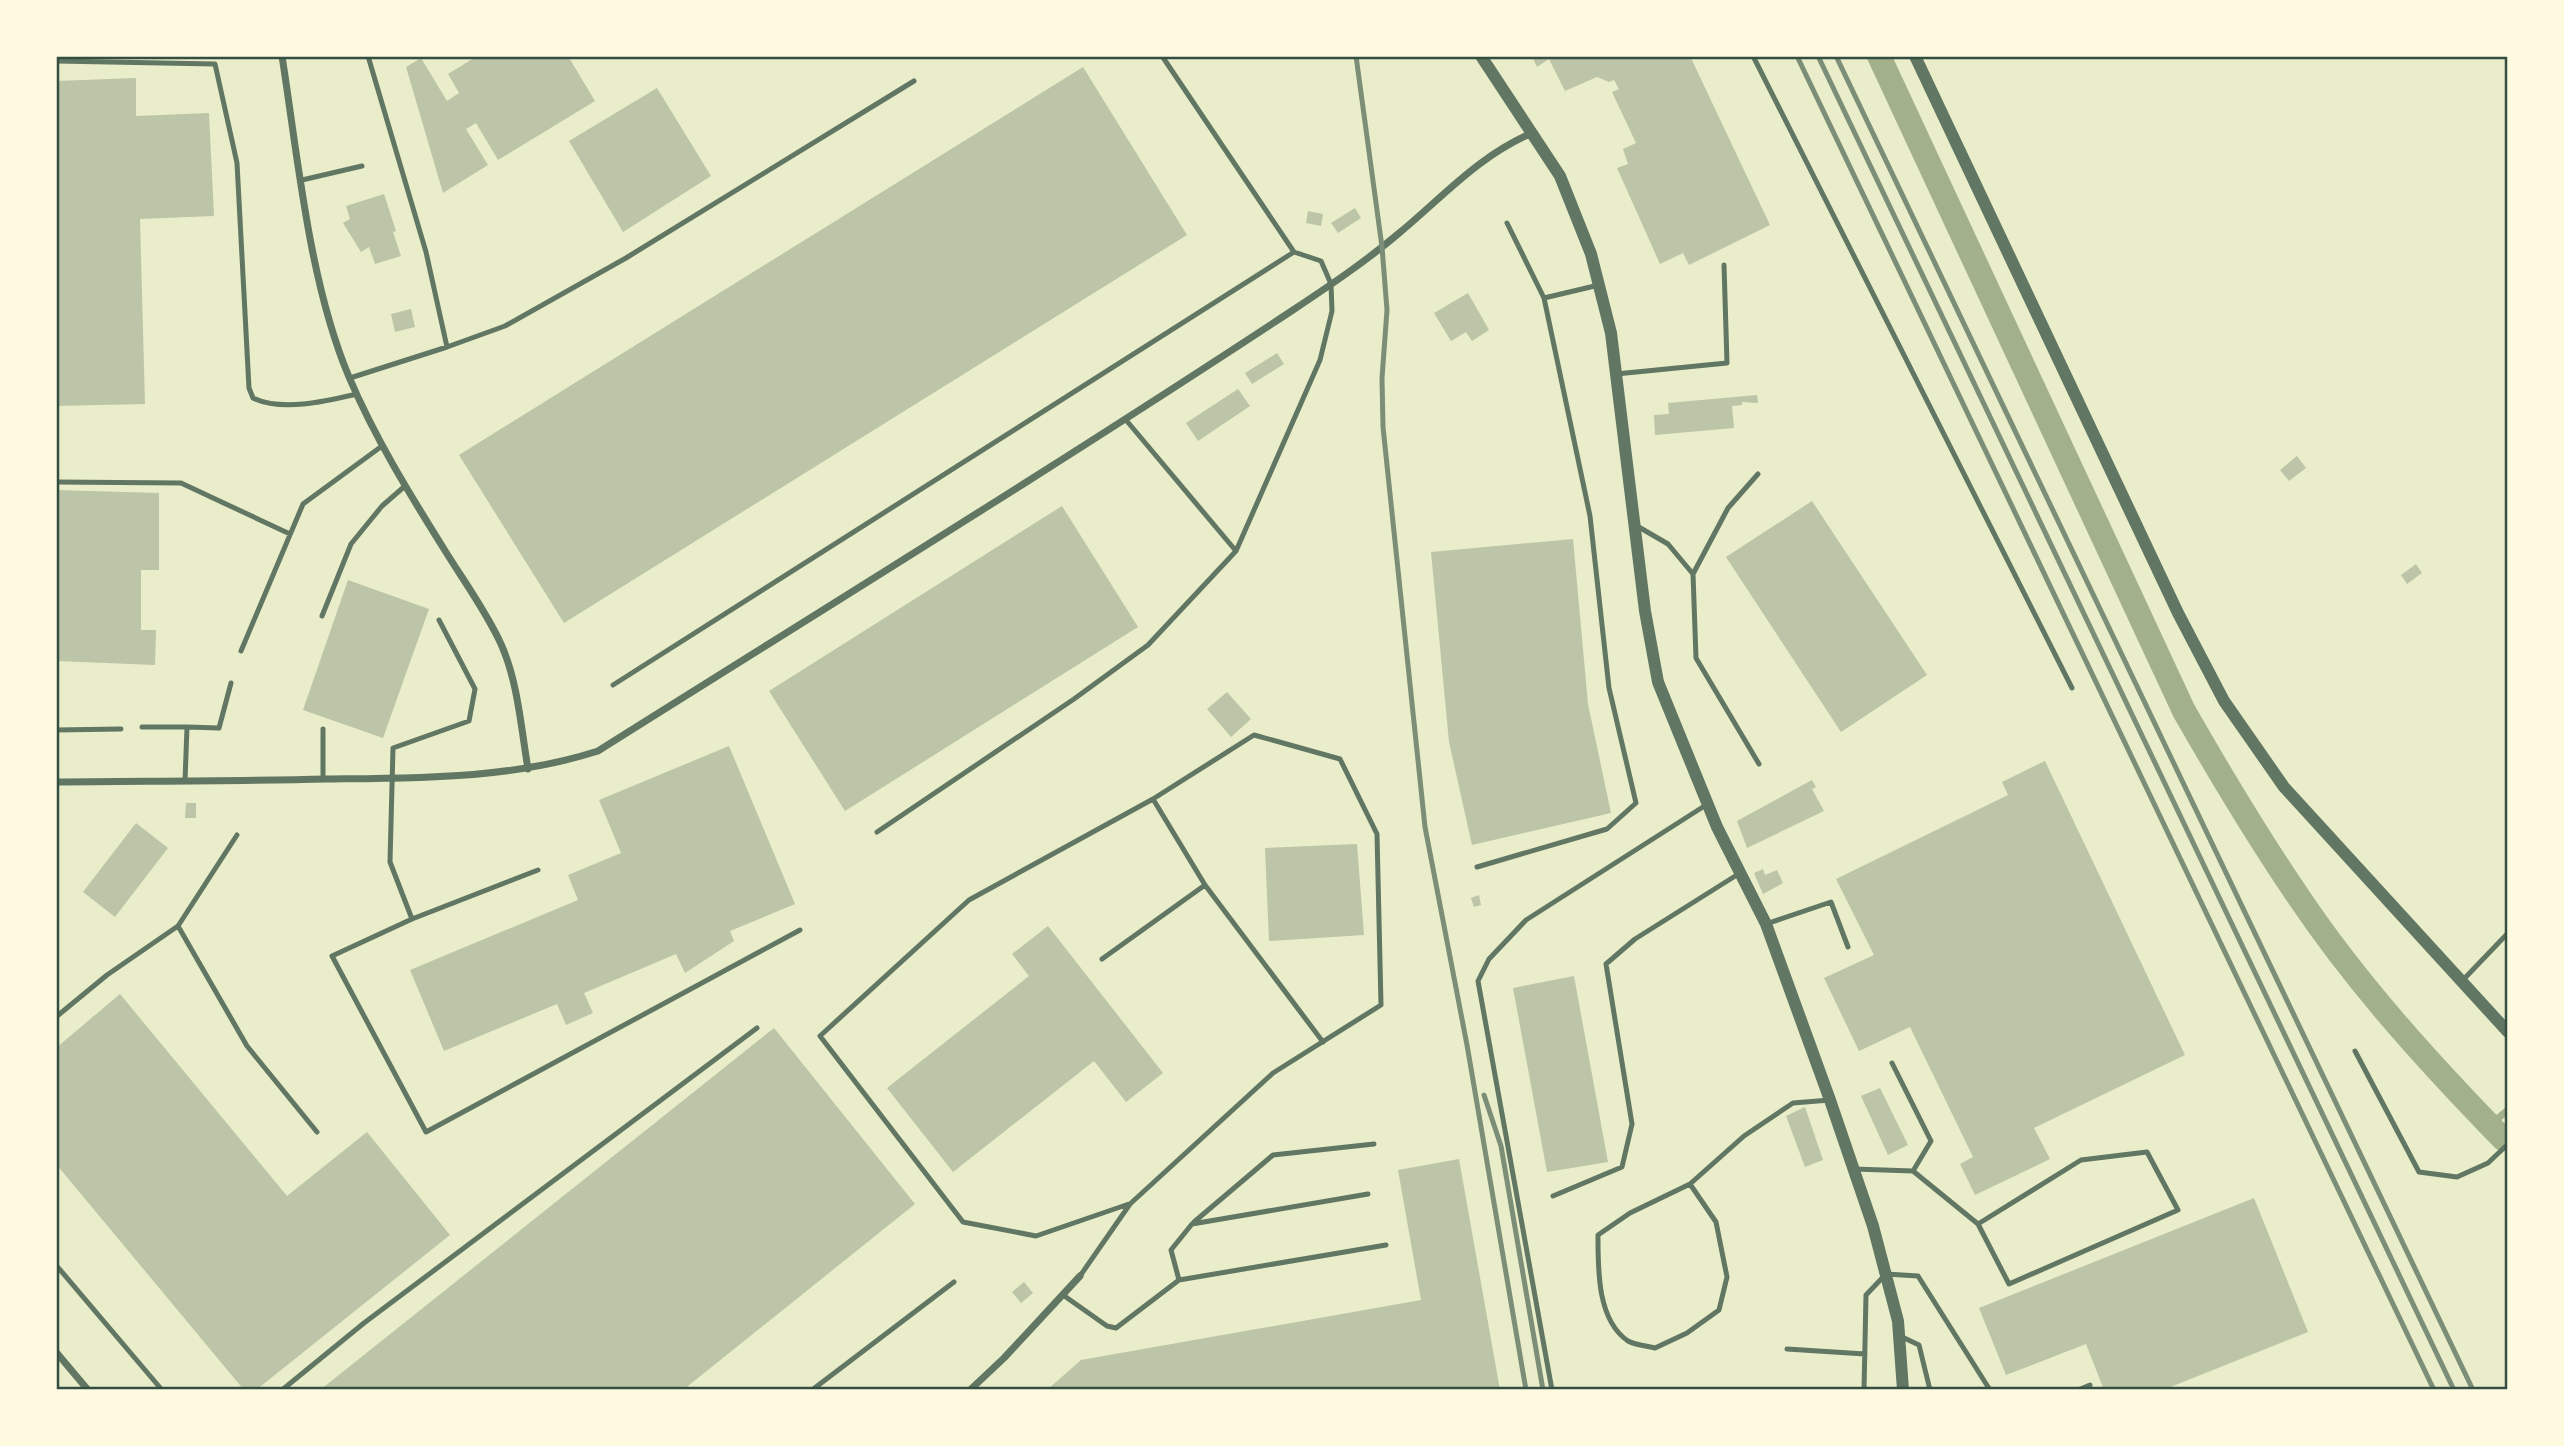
<svg xmlns="http://www.w3.org/2000/svg" width="2564" height="1446" font-family="'PT Sans Narrow',sans-serif">
	<style>
		.lines { fill: none; stroke-linecap: round; stroke-linejoin: round }
		.stream { stroke: #a3b18a; stroke-width: 7 }
		.canal { stroke: #a3b18a; stroke-width: 24 }
		.building { fill: #bcc5a7 }
		.service { stroke: #617663; stroke-width: 5 }
		.minor { stroke: #617663; stroke-width: 7 }
		.tertiary { stroke: #617663; stroke-width: 12 }
		.rail { stroke: #7c8e77; stroke-width: 5 }
		.neatline { fill: none; stroke: #344e41; stroke-width: 2.5 }
	</style>
	<rect width="100%" height="100%" fill="#e9edc9"/>
	<g class="lines">
		<path class="stream" d="M 2490,1125 L 2508,1110"/>
		<path class="canal" d="M 1879,56 L 2184,711 C 2220,774 2257,836 2298,896 C 2357,984 2429,1063 2503,1139"/>
	</g>
	<path class="building" d="M 477,56 L 568,56 L 595,101 L 498,160 L 476,123 L 466,129 L 488,165 L 443,193 L 406,67 L 421,58 L 447,101 L 459,93 L 448,74 Z
		M 1532,56 L 1690,56 L 1770,225 L 1689,265 L 1683,253 L 1660,264 L 1617,168 L 1628,164 L 1623,149 L 1636,143 L 1612,92 L 1619,89 L 1614,80 L 1609,82 L 1597,77 L 1565,91 L 1549,59 L 1537,67 Z
		M 1083,67 L 1187,235 L 564,623 L 459,455 Z
		M 136,78 L 136,116 L 209,113 L 214,216 L 140,219 L 145,404 L 56,406 L 56,81 Z
		M 657,88 L 711,176 L 623,232 L 569,141 Z
		M 384,194 L 396,231 L 393,232 L 401,256 L 375,264 L 369,247 L 361,252 L 343,223 L 350,219 L 346,206 Z
		M 1355,208 L 1361,218 L 1338,233 L 1331,223 Z
		M 1308,211 L 1323,214 L 1321,226 L 1306,223 Z
		M 1468,293 L 1489,330 L 1472,341 L 1466,332 L 1451,341 L 1434,313 Z
		M 411,309 L 415,327 L 395,332 L 391,314 Z
		M 1277,353 L 1284,364 L 1252,384 L 1245,373 Z
		M 1238,389 L 1250,406 L 1198,441 L 1186,423 Z
		M 1757,395 L 1758,403 L 1742,402 L 1742,405 L 1732,406 L 1734,428 L 1655,435 L 1654,415 L 1669,414 L 1668,403 Z
		M 2297,456 L 2306,468 L 2289,481 L 2280,470 Z
		M 56,490 L 159,493 L 159,570 L 141,570 L 141,630 L 156,630 L 155,665 L 56,661 Z
		M 1812,501 L 1927,675 L 1841,732 L 1726,557 Z
		M 1062,506 L 1138,627 L 845,811 L 769,691 Z
		M 1573,539 L 1588,704 L 1611,813 L 1472,845 L 1449,742 L 1431,552 Z
		M 2416,564 L 2422,573 L 2407,584 L 2401,575 Z
		M 348,580 L 429,609 L 383,738 L 303,710 Z
		M 1227,692 L 1251,719 L 1231,737 L 1207,709 Z
		M 729,746 L 795,904 L 730,931 L 734,941 L 685,973 L 676,954 L 584,993 L 593,1013 L 566,1025 L 557,1004 L 444,1051 L 410,970 L 578,900 L 568,875 L 621,853 L 599,800 Z
		M 2045,761 L 2185,1055 L 2034,1128 L 2050,1159 L 1975,1195 L 1960,1164 L 1973,1157 L 1910,1027 L 1859,1051 L 1824,978 L 1874,955 L 1836,879 L 2008,795 L 2002,782 Z
		M 1812,780 L 1816,787 L 1812,789 L 1824,811 L 1747,848 L 1737,821 Z
		M 186,803 L 196,803 L 196,818 L 185,818 Z
		M 136,823 L 168,848 L 115,917 L 83,892 Z
		M 1357,844 L 1364,935 L 1269,941 L 1265,848 Z
		M 1763,869 L 1765,875 L 1777,870 L 1783,883 L 1763,894 L 1754,873 Z
		M 1479,895 L 1481,905 L 1474,907 L 1471,898 Z
		M 1048,926 L 1163,1073 L 1126,1102 L 1094,1061 L 953,1172 L 887,1088 L 1029,976 L 1012,954 Z
		M 1574,976 L 1608,1162 L 1547,1172 L 1513,988 Z
		M 120,994 L 287,1196 L 367,1132 L 450,1235 L 256,1390 L 244,1390 L 56,1164 L 56,1048 Z
		M 774,1028 L 915,1204 L 683,1390 L 320,1390 Z
		M 1880,1088 L 1908,1145 L 1888,1155 L 1861,1096 Z
		M 1805,1107 L 1823,1160 L 1805,1167 L 1786,1116 Z
		M 1459,1159 L 1500,1390 L 1047,1390 L 1081,1360 L 1421,1300 L 1398,1170 Z
		M 2254,1198 L 2308,1332 L 2163,1390 L 2104,1390 L 2086,1344 L 2006,1375 L 1979,1308 Z
		M 1024,1282 L 1033,1293 L 1021,1303 L 1012,1292 Z"/>
	<g class="lines">
		<path class="service" d="M 368,56 L 426,252 L 447,347
			M 1162,56 L 1294,252
			M 1753,56 L 2072,688
			M 56,61 L 215,64 L 237,163 L 249,388 L 253,398 C 282,412 327,401 357,394
			M 302,180 L 362,166
			M 1507,223 L 1544,298
			M 1616,374 L 1727,363 L 1724,265
			M 350,378 L 447,347 L 505,326 L 626,258 L 914,81
			M 56,482 L 181,483 L 290,534
			M 1637,526 L 1668,544 L 1693,574 L 1696,658 L 1759,764
			M 1693,574 L 1728,508 L 1758,474
			M 322,616 L 351,544 L 382,506 L 405,486
			M 439,620 L 475,689 L 469,721 L 393,748 L 390,862 L 412,919 L 538,870
			M 241,651 L 303,504 L 382,446
			M 613,685 L 1294,252 L 1321,261 L 1331,284 L 1332,311 L 1320,360 L 1236,551
			M 142,727 L 187,727
			M 323,729 L 323,779
			M 56,730 L 121,729
			M 185,781 L 187,727 L 219,728 L 231,683
			M 877,832 L 1074,699 L 1148,645 L 1236,551 L 1126,420
			M 237,835 L 178,926 L 247,1046 L 317,1132
			M 1477,867 L 1607,829 L 1636,803 L 1609,688 L 1590,516 L 1544,298 L 1599,285
			M 412,919 L 332,956 L 426,1132 L 800,930
			M 1766,924 L 1831,902 L 1848,947
			M 1102,959 L 1205,885
			M 2462,981 L 2508,933
			M 56,1017 L 107,975 L 178,926
			M 2355,1051 L 2419,1172 L 2457,1177 L 2488,1163 L 2508,1144
			M 1892,1063 L 1931,1141 L 1913,1171
			M 1854,1169 L 1913,1171 L 1978,1224 L 2009,1284 L 2178,1210 L 2147,1152 L 2081,1160 L 1978,1224
			M 1690,1184 L 1630,1213 L 1598,1235 C 1598,1269 1597,1320 1628,1341 C 1635,1345 1647,1346 1655,1348 L 1687,1333 L 1719,1310 L 1727,1277 L 1716,1222 L 1690,1184 L 1744,1136 L 1793,1103 L 1830,1100
			M 1553,1196 L 1622,1167 L 1632,1124 L 1606,964 L 1635,939 L 1740,873
			M 1129,1204 L 1036,1236 L 963,1222 L 820,1036 L 969,900 L 1153,799
			M 1194,1222 L 1273,1155 L 1374,1144
			M 56,1265 L 162,1390
			M 1080,1276 L 1130,1204 L 1273,1073 L 1381,1005 L 1377,834 L 1340,759 L 1254,735 L 1153,799 L 1205,885 L 1323,1042
			M 1179,1280 L 1171,1250 L 1192,1224 L 1368,1194
			M 1063,1295 L 1107,1326 L 1116,1328 L 1179,1280 L 1386,1245
			M 1900,1336 L 1919,1345 L 1930,1390
			M 1787,1349 L 1865,1354
			M 282,1390 L 364,1323 L 757,1028
			M 812,1390 L 954,1282
			M 1552,1390 L 1478,981 L 1489,959 L 1526,920 L 1706,805
			M 1864,1390 L 1866,1295 L 1886,1274 L 1918,1276 L 1990,1390
			M 2078,1390 L 2090,1385"/>
		<path class="minor" d="M 282,56 C 298,158 309,282 349,377 C 375,438 409,493 444,549 C 463,580 486,611 501,644 C 518,682 521,728 528,769
			M 56,782 C 147,781 238,781 328,779 C 419,778 511,779 598,751 C 830,605 1064,461 1293,310 C 1329,286 1365,262 1398,234 C 1443,197 1477,157 1532,133
			M 56,1352 L 88,1390
			M 970,1390 L 1004,1358 L 1080,1276"/>
		<path class="tertiary" d="M 1481,56 L 1560,176 L 1591,254 L 1611,333 L 1645,611 L 1658,682 L 1717,827 L 1766,924 L 1830,1100 L 1873,1226 L 1898,1321 L 1903,1390
			M 1915,56 L 2178,613 L 2224,701 L 2284,787 L 2508,1032"/>
		<path class="rail" d="M 1356,56 L 1382,247 L 1387,310 L 1382,378 L 1383,427 L 1425,827 L 1467,1045 L 1526,1390
			M 1797,56 L 2434,1390
			M 1818,56 L 2454,1390
			M 1836,56 L 2473,1390
			M 1484,1095 L 1501,1146 L 1543,1390"/>
	</g>
	<rect width="2564" height="1446" fill="none" stroke="#fefae0" stroke-width="116"/>
	<rect x="58" y="58" width="2448" height="1330" class="neatline"/>
</svg>
